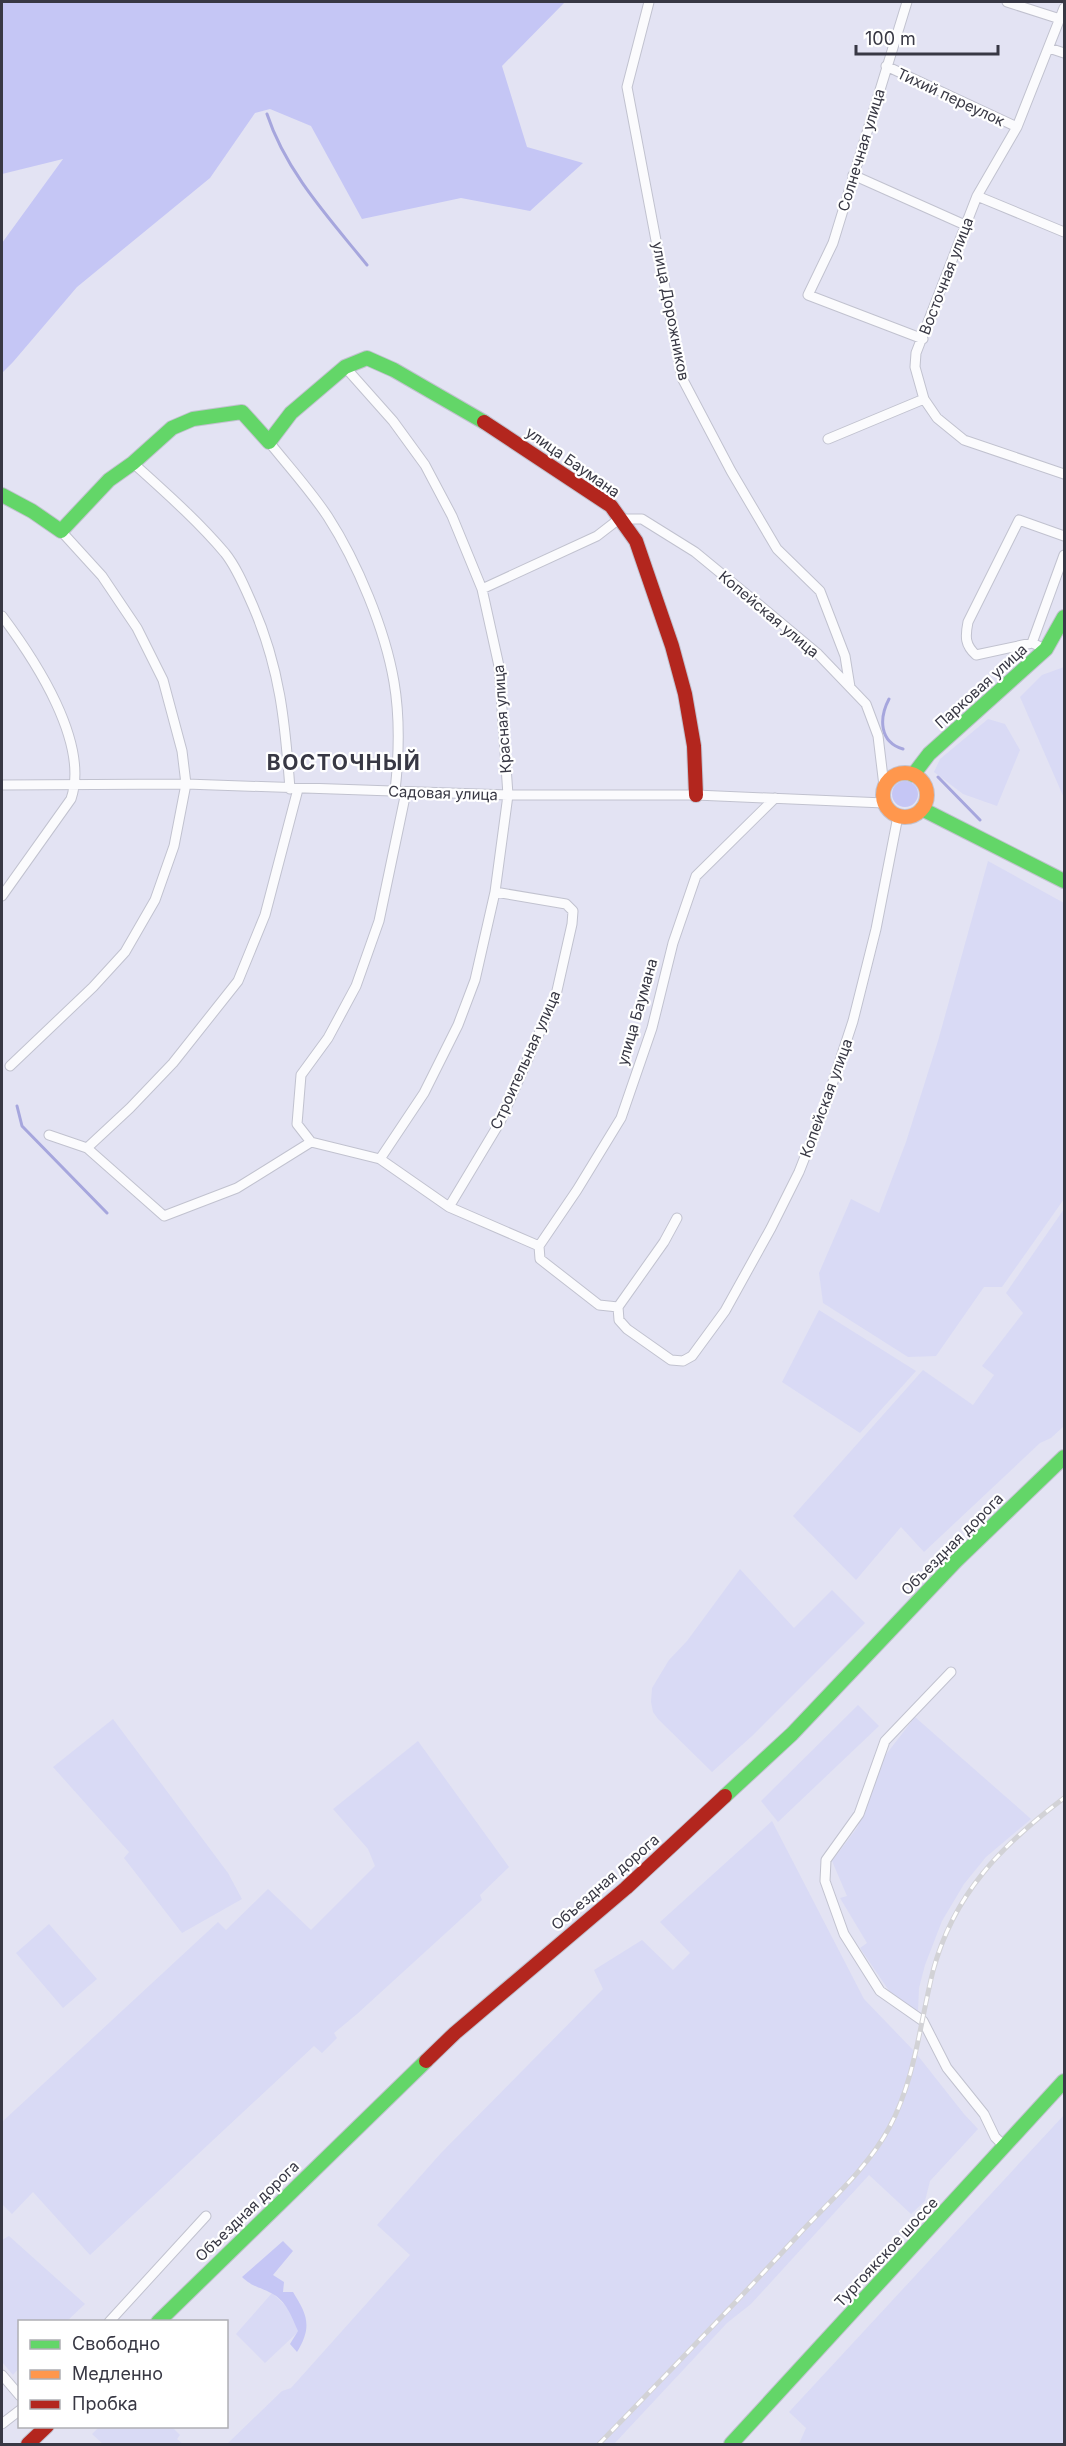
<svg xmlns="http://www.w3.org/2000/svg" width="1066" height="2446" font-family="Inter,sans-serif">
	<style>
		.built { fill: #d9daf5 }
		.green { fill: #c5c6f5 }
		.lines { fill: none; stroke-linecap: round; stroke-linejoin: round }
		.stream { stroke: #a6a6dd; stroke-width: 3 }
		.street-casing { stroke: #c1c2cf; stroke-width: 11 }
		.fast-casing { stroke: #c1c2cf; stroke-width: 16 }
		.slow-casing { stroke: #c1c2cf; stroke-width: 16 }
		.jam-casing { stroke: #c1c2cf; stroke-width: 16 }
		.street { stroke: #fbfbfd; stroke-width: 9 }
		.fast { stroke: #63d668; stroke-width: 14 }
		.slow { stroke: #ff974d; stroke-width: 14 }
		.jam { stroke: #b3261e; stroke-width: 14 }
		.rail-casing { stroke: #d2d2d6; stroke-width: 5 }
		.rail { stroke: #fff; stroke-width: 3; stroke-dasharray: 9; stroke-linecap: butt }
		.labels { text-anchor: middle; dominant-baseline: central; stroke-width: 4.5; stroke-linejoin: round; paint-order: stroke }
		.street-label { font-size: 15px; fill: #383844; stroke: #fff }
		.district-label { font-size: 21px; font-weight: bold; letter-spacing: 1.5px; fill: #383844; stroke: #fff }
	</style>
	<rect width="100%" height="100%" fill="#e3e3f3"/>
	<path class="built" d="M 1064,667 L 1064,798 L 1020,697 L 1042,675 Z
		M 988,719 L 1005,724 L 1020,750 L 997,806 L 963,794 L 934,772 L 940,759 Z
		M 988,861 L 1064,903 L 1064,1199 L 1002,1287 L 984,1287 L 936,1356 L 908,1357 L 823,1303 L 819,1273 L 851,1199 L 879,1213 L 906,1142 L 938,1041 Z
		M 1064,1209 L 1064,1426 L 1051,1438 L 1040,1443 L 924,1552 L 901,1527 L 856,1580 L 793,1516 L 923,1370 L 973,1405 L 994,1375 L 982,1366 L 1023,1313 L 1006,1293 Z
		M 819,1310 L 916,1371 L 860,1433 L 782,1382 Z
		M 740,1569 L 794,1628 L 832,1590 L 865,1623 L 752,1736 L 712,1772 L 658,1719 L 653,1712 L 651,1702 L 652,1688 L 669,1660 L 687,1641 Z
		M 858,1705 L 879,1726 L 778,1822 L 761,1801 Z
		M 915,1717 L 1031,1819 L 986,1857 L 964,1884 L 942,1921 L 925,1965 L 919,1988 L 918,2011 L 894,1998 L 860,1948 L 867,1943 L 840,1898 L 847,1896 L 832,1861 L 857,1828 L 867,1806 L 884,1757 Z
		M 113,1719 L 228,1873 L 242,1899 L 182,1933 L 124,1858 L 129,1852 L 53,1767 Z
		M 418,1741 L 509,1867 L 480,1895 L 482,1900 L 357,2014 L 334,2033 L 337,2038 L 322,2053 L 314,2046 L 90,2255 L 33,2192 L 12,2214 L 2,2204 L 2,2122 L 218,1922 L 226,1930 L 268,1889 L 311,1930 L 375,1866 L 368,1849 L 333,1809 Z
		M 772,1821 L 864,1999 L 915,2052 L 964,2114 L 978,2129 L 930,2181 L 925,2201 L 911,2214 L 869,2175 L 751,2304 L 727,2323 L 614,2444 L 227,2444 L 282,2391 L 291,2388 L 410,2255 L 377,2225 L 441,2153 L 603,1989 L 594,1970 L 642,1940 L 673,1970 L 690,1953 L 660,1922 Z
		M 49,1924 L 97,1979 L 63,2008 L 16,1953 Z
		M 1064,2115 L 1064,2444 L 799,2444 L 806,2428 L 789,2412 Z
		M 9,2236 L 85,2304 L 67,2321 L 20,2322 L 19,2368 L 13,2375 L 2,2362 L 2,2240 Z
		M 272,2293 L 288,2308 L 299,2331 L 265,2363 L 236,2334 Z
		M 99,2427 L 172,2427 L 180,2435 L 177,2439 L 183,2444 L 103,2444 L 92,2434 Z"/>
	<path class="green" d="M 2,2 L 565,2 L 502,66 L 527,147 L 583,163 L 530,211 L 461,198 L 362,219 L 311,126 L 270,109 L 255,113 L 210,178 L 77,287 L 13,362 L 2,373 L 2,243 L 63,159 L 2,174 Z
		M892 794a13 13 0 1 1 26 0a13 13 0 1 1-26 0Z
		M 283,2241 L 293,2251 L 273,2275 L 284,2282 L 283,2292 L 293,2292 C 308,2316 312,2327 297,2352 L 290,2344 L 298,2331 C 292,2317 286,2300 271,2293 C 258,2286 254,2288 242,2277 Z"/>
	<g class="lines">
		<path class="stream" d="M 267,114 C 286,172 329,218 367,265
			M 889,699 C 879,718 879,742 903,749
			M 938,777 L 980,820
			M 17,1106 L 22,1126 L 107,1213"/>
		<g class="street-casing">
			<path id="street" d="M 649,2 L 627,87 L 682,378 L 731,471 L 777,549 L 820,591 L 845,656 L 850,687
				M 907,2 L 833,243 L 808,295 L 923,339
				M 1007,2 L 1060,19
				M 1064,8 L 1017,127 L 977,196 L 916,353 L 915,367 L 924,399 L 937,418 L 964,440 L 1064,474
				M 1049,48 L 1064,53
				M 886,66 L 1017,127
				M 853,175 L 965,225
				M 977,196 L 1064,232
				M 345,367 L 393,421 L 425,465 L 452,516 L 482,589 L 499,666 L 508,795 L 495,892 L 475,980 L 458,1025 L 424,1093 L 380,1159
				M 828,439 L 924,399
				M 269,442 C 289,467 311,491 328,517 C 357,562 385,629 394,682 C 400,717 399,755 395,791
				M 133,463 C 165,492 197,520 225,553 C 237,568 245,588 253,606 C 280,668 285,722 290,789
				M 482,589 L 597,536 L 619,519 L 642,519 L 695,552 L 757,603 L 818,654 L 866,704 L 878,736 L 884,786
				M 2,616 C 35,660 90,743 71,799 L 2,896
				M 1032,643 L 1064,555
				M 1041,647 L 1032,643 L 976,655 C 965,645 965,637 968,622 L 1019,520 L 1064,536
				M 2,785 L 186,784 L 508,795 L 696,795 L 884,803
				M 10,1066 L 93,987 L 125,952 L 155,900 L 174,846 L 186,784 L 182,751 L 163,680 L 137,628 L 102,576 L 61,531
				M 49,1135 L 87,1148 L 164,1216 L 237,1188 L 311,1142 L 380,1159 L 449,1207 L 539,1246
				M 311,1142 L 297,1124 L 301,1075 L 328,1038 L 356,986 L 379,921 L 406,792
				M 87,1148 L 130,1108 L 173,1063 L 238,981 L 265,915 L 298,789
				M 449,1207 L 500,1122 L 556,995 L 572,924 L 573,911 L 566,904 L 495,892
				M 539,1246 L 540,1259 L 599,1305 L 618,1307 L 619,1320 L 627,1329 L 671,1360 L 683,1361 L 692,1356 L 725,1311 L 771,1228 L 799,1172 L 825,1106 L 853,1021 L 876,929 L 898,816
				M 539,1246 L 577,1190 L 621,1118 L 652,1028 L 673,943 L 696,876 L 775,798
				M 618,1307 L 664,1242 L 677,1218
				M 951,1672 L 885,1741 L 859,1814 L 826,1860 L 825,1881 L 844,1934 L 880,1991 L 923,2021 L 947,2068 L 984,2114 L 995,2137 L 1005,2147
				M 109,2322 L 206,2216
				M 2,2375 L 20,2396
				M 2,2424 L 20,2410"/>
		</g>
		<g class="fast-casing">
			<path id="fast" d="M 2,495 L 32,511 L 61,531 L 109,480 L 133,463 L 172,428 L 193,419 L 242,412 L 269,442 L 291,413 L 345,367 L 367,358 L 394,370 L 484,422
				M 913,775 L 929,754 L 1046,649 L 1064,617
				M 922,809 L 1064,881
				M 725,1796 L 792,1734 L 956,1561 L 1064,1457
				M 158,2322 L 426,2061
				M 731,2444 L 1064,2081"/>
		</g>
		<g class="slow-casing">
			<path id="slow" d="M883 795a22 22 0 1 1 44 0a22 22 0 1 1-44 0Z"/>
		</g>
		<g class="jam-casing">
			<path id="jam" d="M 484,422 L 611,506 L 636,541 L 672,646 L 685,694 L 694,746 L 696,795
				M 426,2061 L 455,2033 L 626,1888 L 725,1796
				M 28,2444 L 47,2426"/>
		</g>
		<use href="#street" class="street"/>
		<use href="#fast" class="fast"/>
		<use href="#slow" class="slow"/>
		<use href="#jam" class="jam"/>
		<g class="rail-casing">
			<path id="rail" d="M 599,2444 C 667,2374 735,2304 802,2231 C 832,2199 868,2167 889,2128 C 915,2080 920,2023 933,1971 C 954,1893 1002,1845 1064,1798"/>
		</g>
		<use href="#rail" class="rail"/>
	</g>
	<g class="labels">
		<g class="street-label">
			<text transform="translate(951 97) rotate(25)">Тихий переулок</text>
			<text transform="translate(861 150) rotate(-73)">Солнечная улица</text>
			<text transform="translate(946 276) rotate(-69)">Восточная улица</text>
			<text transform="translate(671 311) rotate(79)">улица Дорожников</text>
			<text transform="translate(573 462) rotate(35)">улица Баумана</text>
			<text transform="translate(769 614) rotate(40)">Копейская улица</text>
			<text transform="translate(981 686) rotate(-42)">Парковая улица</text>
			<text transform="translate(502 719) rotate(-94)">Красная улица</text>
			<text transform="translate(443 793) rotate(2)">Садовая улица</text>
			<text transform="translate(637 1012) rotate(-74)">улица Баумана</text>
			<text transform="translate(525 1060) rotate(-66)">Строительная улица</text>
			<text transform="translate(826 1098) rotate(-70)">Копейская улица</text>
			<text transform="translate(952 1544) rotate(-45)">Объездная дорога</text>
			<text transform="translate(605 1882) rotate(-41)">Объездная дорога</text>
			<text transform="translate(247 2211) rotate(-44)">Объездная дорога</text>
			<text transform="translate(886 2252) rotate(-47)">Тургоякское шоссе</text>
		</g>
		<g class="district-label">
			<text x="344" y="762">ВОСТОЧНЫЙ</text>
		</g>
	</g>
	<rect width="1066" height="2446" fill="none" stroke="#383844" stroke-width="6"/>
	<rect x="18" y="2320" width="210" height="108" fill="#ffffff" stroke="#afafb4" stroke-width="1.5"/>
	<rect x="30" y="2340" width="30" height="9" fill="#63d668" stroke="#afafb4" stroke-width="1.5"/>
	<text x="72" y="2350" font-size="18" fill="#383844">Свободно</text>
	<rect x="30" y="2370" width="30" height="9" fill="#ff974d" stroke="#afafb4" stroke-width="1.5"/>
	<text x="72" y="2380" font-size="18" fill="#383844">Медленно</text>
	<rect x="30" y="2400" width="30" height="9" fill="#b3261e" stroke="#afafb4" stroke-width="1.5"/>
	<text x="72" y="2410" font-size="18" fill="#383844">Пробка</text>
	<path d="M856 45v9h142v-9" fill="none" stroke="#383844" stroke-width="3"/>
	<text x="865" y="45" font-size="18" fill="#383844" stroke="#ffffff" stroke-width="4.5" paint-order="stroke">100 m</text>
</svg>
